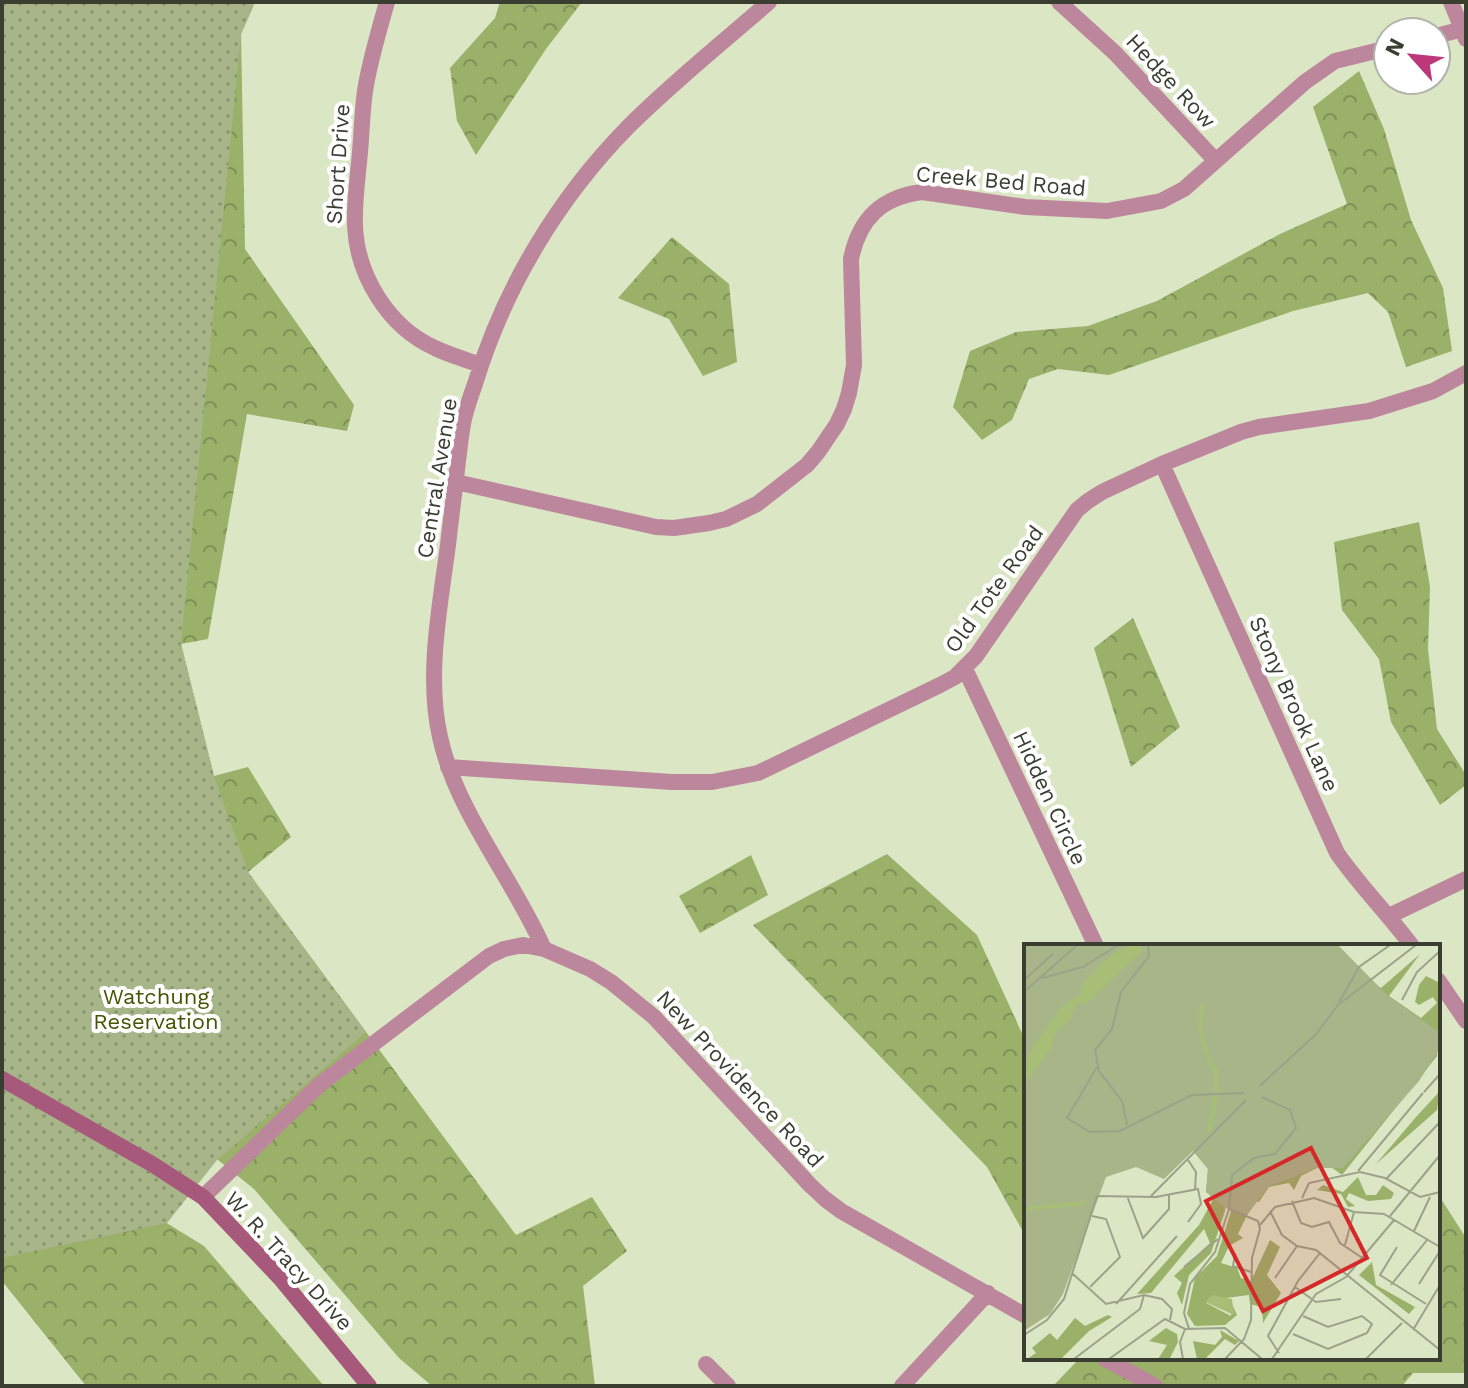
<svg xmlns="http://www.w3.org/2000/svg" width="1468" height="1388" font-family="'Work Sans',sans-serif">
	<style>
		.forest { fill: url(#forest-crowns) }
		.park { fill: url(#park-dots) }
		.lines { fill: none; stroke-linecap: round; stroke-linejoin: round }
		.street { stroke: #bc869c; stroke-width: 16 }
		.secondary { stroke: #a6597b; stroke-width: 16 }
		.labels { text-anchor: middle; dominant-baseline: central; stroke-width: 8; stroke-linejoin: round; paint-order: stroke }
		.street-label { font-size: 22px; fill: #393e30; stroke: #fff }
		.park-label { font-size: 22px; fill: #435500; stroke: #fff }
		.inset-river { fill: none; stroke: #a8be76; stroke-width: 4 }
		.inset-road { fill: none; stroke: #9aa389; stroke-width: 2 }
		.view { fill: #d62828; fill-opacity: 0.15; stroke: #d62828; stroke-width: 4 }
		.inset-edge { fill: none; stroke: #393e30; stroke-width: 4 }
	</style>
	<defs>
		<pattern id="forest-crowns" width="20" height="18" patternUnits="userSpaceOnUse" patternTransform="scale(2)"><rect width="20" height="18" fill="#9bb069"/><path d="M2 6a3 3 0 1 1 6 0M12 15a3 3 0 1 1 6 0" fill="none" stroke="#7f9157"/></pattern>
		<pattern id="park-dots" width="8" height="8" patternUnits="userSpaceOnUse" patternTransform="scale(2)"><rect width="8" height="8" fill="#a7b589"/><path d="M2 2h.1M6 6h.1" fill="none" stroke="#899570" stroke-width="1.8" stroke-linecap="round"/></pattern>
	</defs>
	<rect width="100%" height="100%" fill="#dbe6c5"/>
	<path class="forest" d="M 2,2 L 255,2 L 241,34 L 245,249 L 354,405 L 347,431 L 247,414 L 208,639 L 181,644 L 214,776 L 248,767 L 291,837 L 248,872 L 516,1235 L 592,1197 L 627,1251 L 583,1286 L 595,1386 L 432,1386 L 399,1358 L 254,1189 L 207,1151 Z
		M 500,2 L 582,2 L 546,49 L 476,155 L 457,121 L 450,68 L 495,18 Z
		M 1359,71 L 1384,129 L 1411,220 L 1443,288 L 1452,351 L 1406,367 L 1388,312 L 1368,293 L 1293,311 L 1109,375 L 1058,369 L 1029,379 L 1012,420 L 982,440 L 953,407 L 970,351 L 1016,332 L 1088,326 L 1157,301 L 1280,234 L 1347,204 L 1313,107 Z
		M 672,237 L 729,284 L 737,362 L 703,376 L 669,319 L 618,298 Z
		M 1419,522 L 1430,587 L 1428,649 L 1437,729 L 1466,775 L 1466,785 L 1440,805 L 1391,722 L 1379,659 L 1342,610 L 1334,542 Z
		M 1133,618 L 1180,727 L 1131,767 L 1094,648 Z
		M 887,854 L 977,935 L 1026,1042 L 1026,1237 L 987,1167 L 753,925 Z
		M 751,855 L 768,895 L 700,933 L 679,896 Z
		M 2,1122 L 204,1246 L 324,1386 L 86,1386 L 2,1281 Z
		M 1438,1194 L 1466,1238 L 1466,1373 L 1413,1373 L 1402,1386 L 1053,1386 L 1080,1358 L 1438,1358 Z"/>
	<path class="park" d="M 2,2 L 255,2 L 241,34 L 181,644 L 214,776 L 248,872 L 366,1032 L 217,1160 L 167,1223 L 2,1258 Z"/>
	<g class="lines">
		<path class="street" d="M 387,2 C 379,30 371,57 366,85 C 362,107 362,130 360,152 C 358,176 354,201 355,226 C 357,275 388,327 435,348 C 449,355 465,359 480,365
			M 1059,2 L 1115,53 L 1215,160
			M 1451,2 L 1466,39
			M 1436,36 L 1463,29
			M 1162,464 L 1337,853 C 1360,886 1388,914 1412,946
			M 456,482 L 656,527 L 674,528 L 709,523 L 726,519 L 757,504 L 807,465 L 818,452 L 837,424 L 844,409 L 849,393 L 854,365 L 851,259 C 859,219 881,197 922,192 L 1025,207 L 1107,211 L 1161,201 L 1184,189 L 1305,82 L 1335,61 L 1388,48
			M 965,669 L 1096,946
			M 448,767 L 672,782 L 712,782 L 758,773 L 940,685 L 955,677 L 976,656 L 1077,510 L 1088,501 L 1102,492 L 1162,464 L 1241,432 L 1259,427 L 1369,411 L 1433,391 L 1466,373
			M 1389,916 L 1466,879
			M 544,949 C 513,878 456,812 440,737 C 426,676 440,606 448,545 C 451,517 455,489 458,461 C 460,447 461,432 464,419 C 467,407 471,395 475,384 C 504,288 558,198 629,126 C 673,82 722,43 769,2
			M 1438,980 L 1466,1021
			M 203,1197 L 319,1085 L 489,956 L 504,949 L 523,945 L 544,949 L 590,969 L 611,982 L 654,1017 L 810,1185 L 825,1199 L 841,1211 L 1026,1316
			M 1104,1358 L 1155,1386
			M 706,1364 L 728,1386
			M 902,1386 L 988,1293"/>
		<path class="secondary" d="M 2,1079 L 152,1164 L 203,1197 L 280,1278 L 369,1386"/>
	</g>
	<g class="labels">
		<g class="street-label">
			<text transform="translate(1171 81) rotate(47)">Hedge Row</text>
			<text transform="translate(338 164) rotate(-86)">Short Drive</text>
			<text transform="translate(1001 181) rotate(5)">Creek Bed Road</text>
			<text transform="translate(437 478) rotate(-81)">Central Avenue</text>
			<text transform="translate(994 589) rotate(-54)">Old Tote Road</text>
			<text transform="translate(1294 704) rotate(66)">Stony Brook Lane</text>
			<text transform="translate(1050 798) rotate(65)">Hidden Circle</text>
			<text transform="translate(740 1079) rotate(47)">New Providence Road</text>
			<text transform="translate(289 1261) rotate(48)">W. R. Tracy Drive</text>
		</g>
		<g class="park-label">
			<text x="156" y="996">Watchung<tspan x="156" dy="25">Reservation</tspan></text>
		</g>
	</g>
	<g transform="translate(1024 944)">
		<rect width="416" height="416" fill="#dbe6c5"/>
		<path d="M 396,10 L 365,52 L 397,74 L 413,59 L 409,53 L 395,61 L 391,58 L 395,41 L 402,32 L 416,39 L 413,112 L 318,231 L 307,223 L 293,224 L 277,232 L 270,246 L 265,239 L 245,243 L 235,258 L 230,257 L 214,290 L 219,294 L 205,302 L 197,319 L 213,324 L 217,334 L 227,337 L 246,296 L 256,303 L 243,331 L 257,349 L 239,379 L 238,363 L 226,360 L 225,351 L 186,356 L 182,359 L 207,372 L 208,360 L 213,371 L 201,381 L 171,382 L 163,370 L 171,334 L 193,312 L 208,264 L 351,40 L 357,44 ZM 416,147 L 413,166 L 352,220 L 392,173 ZM 173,211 L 203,238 L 201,267 L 187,309 L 165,331 L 158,361 L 153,349 L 158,339 L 150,332 L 186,299 L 180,285 L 127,349 L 113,350 L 175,281 L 191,252 L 182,248 L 184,225 ZM 334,233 L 342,251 L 352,251 L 359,241 L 370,249 L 367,255 L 344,257 L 325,249 L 322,255 L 331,262 L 324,263 L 317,250 L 293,246 L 299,241 L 319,248 ZM 348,318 L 352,341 L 391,363 L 385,370 L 335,331 ZM 84,371 L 88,373 L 65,387 L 38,414 L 3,415 L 12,409 L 8,404 L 26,389 L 33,396 L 51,374 L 61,382 ZM 142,384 L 153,390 L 154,398 L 146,414 L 134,415 L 143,401 L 125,397 ZM 196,386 L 215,397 L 211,401 L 201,395 L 181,415 L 173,415 L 169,397 L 191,401 L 198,393 Z" fill="#9bb069"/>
		<path d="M 0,1 L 314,1 L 364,52 L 416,89 L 416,104 L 395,137 L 319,224 L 293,224 L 245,242 L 223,271 L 201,264 L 182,248 L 184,225 L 169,207 L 140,235 L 112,223 L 82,233 L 39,350 L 26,370 L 0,387 Z" fill="#a7b589"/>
		<path d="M 107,1 L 118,1 L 117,8 L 63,59 L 52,59 L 47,75 L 32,87 L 27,104 L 0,141 L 0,117 L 36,64 L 56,50 L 60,38 L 88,10 ZM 188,351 L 208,355 L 210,371 L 181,358 Z" fill="#a8be76"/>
		<path class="inset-river" d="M 178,60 L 176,84 L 183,111M 184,112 L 192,128 L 192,147M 185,188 L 192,151M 0,265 L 61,259"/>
		<path class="inset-road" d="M 18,34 L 59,23 L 94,1M 0,36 L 29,10M 0,48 L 53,1M 378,56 L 393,28 L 416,7M 315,58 L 335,23 L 366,1M 73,123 L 43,174 L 66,188 L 96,187 L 168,151 L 220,149M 236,142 L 292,90 L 314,61 L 392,1M 400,148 L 416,130M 103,181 L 98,157 L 75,127 L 71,106 L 88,85 L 97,48 L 125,12 L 124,1M 164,216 L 172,228 L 171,246M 334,227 L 399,149M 363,234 L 416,178M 103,252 L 119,294 L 145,265 L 145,251M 127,252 L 222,156M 278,254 L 285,239 L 336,228 L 361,234 L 396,253 L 416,248M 268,257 L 277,279 L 288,283 L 305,278 L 316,299 L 340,315M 246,267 L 258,291 L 273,302 L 292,306 L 416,406M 366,272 L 416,211M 236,281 L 251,263 L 290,254 L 330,268 L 360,270 L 416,303M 390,287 L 406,253M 321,301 L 330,268M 373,303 L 356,331 L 402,360M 211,309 L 209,322 L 227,328M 160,323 L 194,295M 49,330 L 82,360 L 120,351 L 138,355 L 148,365 L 146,376M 251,334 L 273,302M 395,340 L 416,307M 367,341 L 403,296M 66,343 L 96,313 L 82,275 L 68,272M 271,343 L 292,358 L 317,355M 92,360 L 153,292M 279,372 L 304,383 L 338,372 L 348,380 L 343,389M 165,385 L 160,369 L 166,340 L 191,308 L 205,265 L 208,231 L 230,214 L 251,210 L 272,184 L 266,166 L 238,153M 389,386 L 416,341M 269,390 L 304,405 L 343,389M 0,391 L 23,376 L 40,355 L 73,252 L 132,253 L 174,245 L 177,260 L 164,278M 255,409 L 244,392 L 274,337 L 296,309M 50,415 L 116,365 L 120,351M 85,415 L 141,375 L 161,385 L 201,384 L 238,415M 159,415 L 156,398 L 161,385M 201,415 L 220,395 L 227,376 L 228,314 L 236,285 L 234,277 L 205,265M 248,415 L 292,350 L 322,333 L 370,276M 342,415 L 378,379"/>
		<path class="view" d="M 287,204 L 343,314 L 239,367 L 182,257 Z"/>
		<rect width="416" height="416" class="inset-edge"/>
	</g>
	<rect width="1468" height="1388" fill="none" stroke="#393e30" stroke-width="8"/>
	<g transform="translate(1412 56) rotate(297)"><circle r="38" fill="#ffffff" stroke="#b0b2ac" stroke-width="2"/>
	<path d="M0-6L14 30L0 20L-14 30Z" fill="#bd387b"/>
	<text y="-12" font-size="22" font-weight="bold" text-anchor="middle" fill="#393e30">N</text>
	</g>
</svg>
